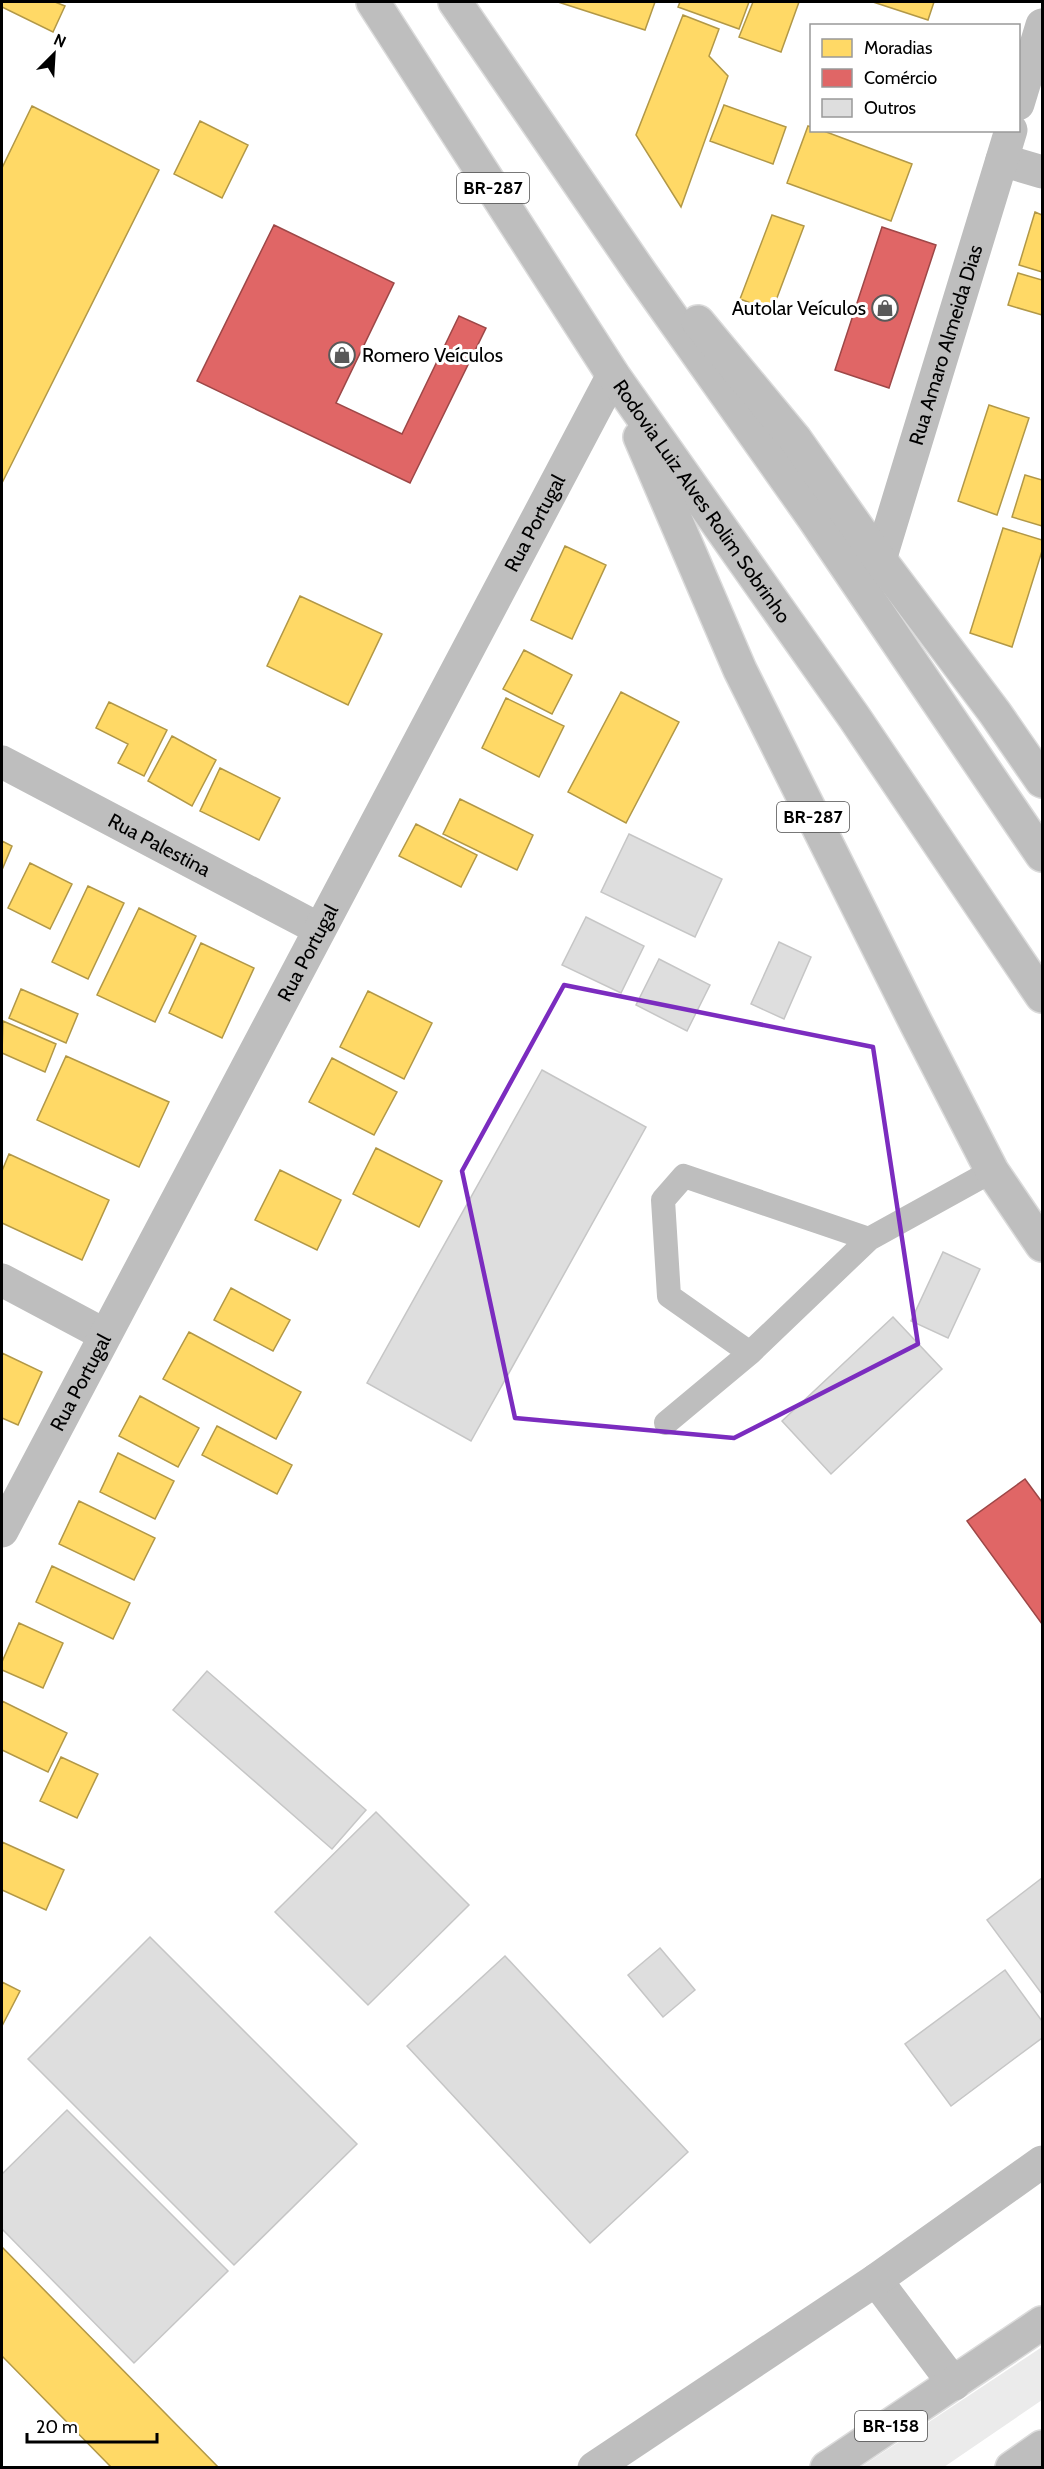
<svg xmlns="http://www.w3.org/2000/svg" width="1044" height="2469" font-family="Cabin,sans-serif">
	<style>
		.green { fill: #ebebeb }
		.homes { fill: #ffd966; stroke: #b29847; stroke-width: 1.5 }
		.shops { fill: #e06666; stroke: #9d4747; stroke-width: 1.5 }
		.building { fill: #dedede; stroke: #c6c6c6; stroke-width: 1.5 }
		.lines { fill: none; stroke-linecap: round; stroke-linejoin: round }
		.highway-casing { stroke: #dbdbdb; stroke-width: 36 }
		.lane { stroke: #bebebe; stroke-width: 24 }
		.street { stroke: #bebebe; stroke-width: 33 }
		.highway { stroke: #bebebe; stroke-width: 33 }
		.marked { fill: none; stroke: #7b2cbf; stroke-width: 4.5; stroke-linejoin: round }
		.labels { text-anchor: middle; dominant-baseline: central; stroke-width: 6; stroke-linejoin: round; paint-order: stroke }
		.shield { fill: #fff; stroke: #4c4c4c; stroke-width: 1.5 }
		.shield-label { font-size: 18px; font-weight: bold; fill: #000 }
		.poi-label { font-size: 20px; fill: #000; stroke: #fff; text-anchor: end }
		.street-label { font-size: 20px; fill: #000; stroke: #fff }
	</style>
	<rect width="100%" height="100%" fill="#fff"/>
	<path class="green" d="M 1042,2347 L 1042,2400 L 944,2467 L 861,2467 Z"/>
	<path class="homes" d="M 2,2 L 55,2 L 65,6 L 53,32 L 2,7 Z
		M 558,2 L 655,2 L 645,30 Z
		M 680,2 L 749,2 L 739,29 L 678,7 Z
		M 753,2 L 799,2 L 781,52 L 739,37 Z
		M 873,2 L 934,2 L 928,20 Z
		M 683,15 L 719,29 L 709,56 L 728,76 L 681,207 L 636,135 Z
		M 724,105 L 786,127 L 773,164 L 710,141 Z
		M 32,106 L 159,170 L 2,483 L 2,168 Z
		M 200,121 L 248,145 L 222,198 L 174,174 Z
		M 808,126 L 812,127 L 812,130 L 821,130 L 912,164 L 891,221 L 787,183 Z
		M 1035,212 L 1042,215 L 1042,272 L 1019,265 Z
		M 772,215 L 804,226 L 772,311 L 740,299 Z
		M 1018,273 L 1042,280 L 1042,315 L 1008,305 Z
		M 989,405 L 1029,418 L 997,515 L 958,501 Z
		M 1025,475 L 1042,480 L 1042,526 L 1012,517 Z
		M 1003,528 L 1042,540 L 1042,551 L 1012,647 L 970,633 Z
		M 565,546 L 606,565 L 572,639 L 531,620 Z
		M 300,596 L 382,634 L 348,705 L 267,666 Z
		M 524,650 L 572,675 L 552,714 L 503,689 Z
		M 621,692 L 679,722 L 626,823 L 568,792 Z
		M 506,698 L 564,726 L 539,777 L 482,748 Z
		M 109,702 L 167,730 L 144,776 L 118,763 L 128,744 L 96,728 Z
		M 172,736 L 216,760 L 192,806 L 148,781 Z
		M 220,768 L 280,798 L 259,840 L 200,811 Z
		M 460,799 L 533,835 L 517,870 L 443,834 Z
		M 416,824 L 477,855 L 461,887 L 399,856 Z
		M 2,841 L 12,846 L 2,870 Z
		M 30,863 L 72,884 L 50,929 L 8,908 Z
		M 88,886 L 124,903 L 88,979 L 52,962 Z
		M 139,908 L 196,936 L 155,1022 L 97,995 Z
		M 201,943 L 254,968 L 222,1038 L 169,1013 Z
		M 21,989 L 78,1014 L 66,1043 L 9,1018 Z
		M 368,991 L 432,1023 L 404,1079 L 340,1047 Z
		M 3,1021 L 56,1044 L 45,1072 L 2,1053 Z
		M 66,1056 L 169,1102 L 139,1167 L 37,1120 Z
		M 332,1058 L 397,1092 L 374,1135 L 309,1102 Z
		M 376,1148 L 442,1181 L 419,1227 L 353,1194 Z
		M 9,1154 L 109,1200 L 82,1260 L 2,1223 L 2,1171 Z
		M 280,1170 L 341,1200 L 317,1250 L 255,1220 Z
		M 231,1288 L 290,1320 L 273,1351 L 214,1320 Z
		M 189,1332 L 301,1392 L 276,1439 L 163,1379 Z
		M 2,1353 L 42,1372 L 18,1425 L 2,1418 Z
		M 140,1396 L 199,1428 L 178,1467 L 119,1436 Z
		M 217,1426 L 292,1465 L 277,1494 L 202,1455 Z
		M 118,1453 L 174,1481 L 155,1519 L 100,1492 Z
		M 79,1501 L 155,1538 L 134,1580 L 59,1544 Z
		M 52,1566 L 130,1603 L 113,1639 L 36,1602 Z
		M 19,1623 L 63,1643 L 43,1688 L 2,1670 L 2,1662 Z
		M 2,1701 L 67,1733 L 48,1772 L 2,1750 Z
		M 61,1757 L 98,1774 L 77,1818 L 40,1801 Z
		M 2,1842 L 64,1870 L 46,1910 L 2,1890 Z
		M 2,1982 L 20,1991 L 2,2026 Z
		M 2,2247 L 219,2468 L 112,2468 L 2,2356 Z"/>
	<path class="shops" d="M 274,225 L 394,283 L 336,403 L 402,434 L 459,316 L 486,328 L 410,483 L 197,381 Z
		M 882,227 L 936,245 L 889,388 L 835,370 Z
		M 1025,1479 L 1042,1502 L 1042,1624 L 967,1521 Z"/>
	<path class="building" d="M 629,834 L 722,879 L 695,937 L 601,892 Z
		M 586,917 L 644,946 L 621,993 L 562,965 Z
		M 779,942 L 811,957 L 784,1019 L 751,1004 Z
		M 659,959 L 710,985 L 687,1031 L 636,1005 Z
		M 542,1070 L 646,1127 L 471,1441 L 367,1383 Z
		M 943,1252 L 980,1269 L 948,1338 L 911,1321 Z
		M 893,1317 L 942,1369 L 831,1474 L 782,1421 Z
		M 207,1671 L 366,1810 L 332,1849 L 173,1710 Z
		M 376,1812 L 469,1905 L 368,2005 L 275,1912 Z
		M 1042,1878 L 1042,1994 L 987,1920 Z
		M 150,1937 L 357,2144 L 234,2265 L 28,2059 Z
		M 660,1948 L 695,1990 L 663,2017 L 628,1975 Z
		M 505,1956 L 688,2152 L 590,2243 L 407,2046 Z
		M 1005,1970 L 1042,2021 L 1042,2038 L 951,2106 L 905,2044 Z
		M 67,2110 L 228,2271 L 134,2363 L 2,2229 L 2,2174 Z"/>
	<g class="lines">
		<g class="highway-casing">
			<g id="highway">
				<path id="s4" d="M 373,2 L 613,375 L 854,717 L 1042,996"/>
				<path d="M 455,2 L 642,275 L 813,517 L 1042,855"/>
				<path d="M 698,322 L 795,439 L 880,560 L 995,713 L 1042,781"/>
				<path d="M 640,437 L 740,670 L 916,1023 L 992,1171 L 1042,1245"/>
				<path d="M 827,2468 L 1042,2323"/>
				<path d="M 1012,2468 L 1042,2447"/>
			</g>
		</g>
		<path class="lane" d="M 750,1353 L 669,1296 L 663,1200 L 684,1176 L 869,1239
			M 666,1423 L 750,1353 L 869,1239 L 992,1171"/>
		<g class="street">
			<path d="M 1018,104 L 1042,25"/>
			<path d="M 1002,160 L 1042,172"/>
			<path id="s1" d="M 880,560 L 1011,130"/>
			<path id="s2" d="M 2,762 L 319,929"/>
			<path d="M 2,1280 L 105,1335"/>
			<path id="s3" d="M 2,1531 L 613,375"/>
			<path d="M 876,2280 L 954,2384"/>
			<path d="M 594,2468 L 876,2280 L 1042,2162"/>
		</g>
		<use href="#highway" class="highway"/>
	</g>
	<path class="marked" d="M 564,985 L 873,1047 L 918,1344 L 734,1438 L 515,1418 L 462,1171 Z"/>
	<defs>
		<g id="shop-ring" transform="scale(1.35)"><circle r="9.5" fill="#fff" stroke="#595959" stroke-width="1.5"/><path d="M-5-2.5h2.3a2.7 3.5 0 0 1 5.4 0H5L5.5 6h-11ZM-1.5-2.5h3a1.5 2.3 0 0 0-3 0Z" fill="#595959"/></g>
	</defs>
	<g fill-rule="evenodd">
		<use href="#shop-ring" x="885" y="308"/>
		<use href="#shop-ring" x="342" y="355"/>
	</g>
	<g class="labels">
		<g class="shield">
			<rect x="457" y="173" width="72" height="30" rx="4.5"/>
			<rect x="777" y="802" width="72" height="30" rx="4.5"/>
			<rect x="855" y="2411" width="72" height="30" rx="4.5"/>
		</g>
		<g class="shield-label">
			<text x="493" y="188">BR-287</text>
			<text x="813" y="817">BR-287</text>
			<text x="891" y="2426">BR-158</text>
		</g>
		<g class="poi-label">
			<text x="866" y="308">Autolar Veículos</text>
			<text x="362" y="355" text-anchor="start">Romero Veículos</text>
		</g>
		<g class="street-label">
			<text stroke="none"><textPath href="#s1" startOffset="225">Rua Amaro Almeida Dias</textPath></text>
			<text stroke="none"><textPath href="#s4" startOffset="598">Rodovia Luiz Alves Rolim Sobrinho</textPath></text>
			<text stroke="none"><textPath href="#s3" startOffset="1140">Rua Portugal</textPath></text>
			<text stroke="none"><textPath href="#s2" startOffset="178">Rua Palestina</textPath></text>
			<text stroke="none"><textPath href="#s3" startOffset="654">Rua Portugal</textPath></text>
			<text stroke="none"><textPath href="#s3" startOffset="168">Rua Portugal</textPath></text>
		</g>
	</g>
	<rect width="1044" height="2469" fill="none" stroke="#000000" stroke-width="6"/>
	<rect x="810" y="24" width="210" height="108" fill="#ffffff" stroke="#999999" stroke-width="1.5"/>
	<rect x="822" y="39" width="30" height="18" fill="#ffd966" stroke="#999999" stroke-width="1.5"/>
	<text x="864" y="54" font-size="18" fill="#000000">Moradias</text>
	<rect x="822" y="69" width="30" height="18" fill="#e06666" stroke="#999999" stroke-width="1.5"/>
	<text x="864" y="84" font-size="18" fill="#000000">Comércio</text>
	<rect x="822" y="99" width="30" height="18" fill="#dedede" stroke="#999999" stroke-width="1.5"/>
	<text x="864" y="114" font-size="18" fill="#000000">Outros</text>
	<g transform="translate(54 54) rotate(24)" stroke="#ffffff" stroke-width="4.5" paint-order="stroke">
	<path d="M0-4.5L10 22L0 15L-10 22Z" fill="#000000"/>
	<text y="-9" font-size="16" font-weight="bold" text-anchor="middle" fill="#000000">N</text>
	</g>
	<path d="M27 2433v9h130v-9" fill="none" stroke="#000000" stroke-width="3"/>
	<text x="36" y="2433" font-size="18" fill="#000000" stroke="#ffffff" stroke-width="4.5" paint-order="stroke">20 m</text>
</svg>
